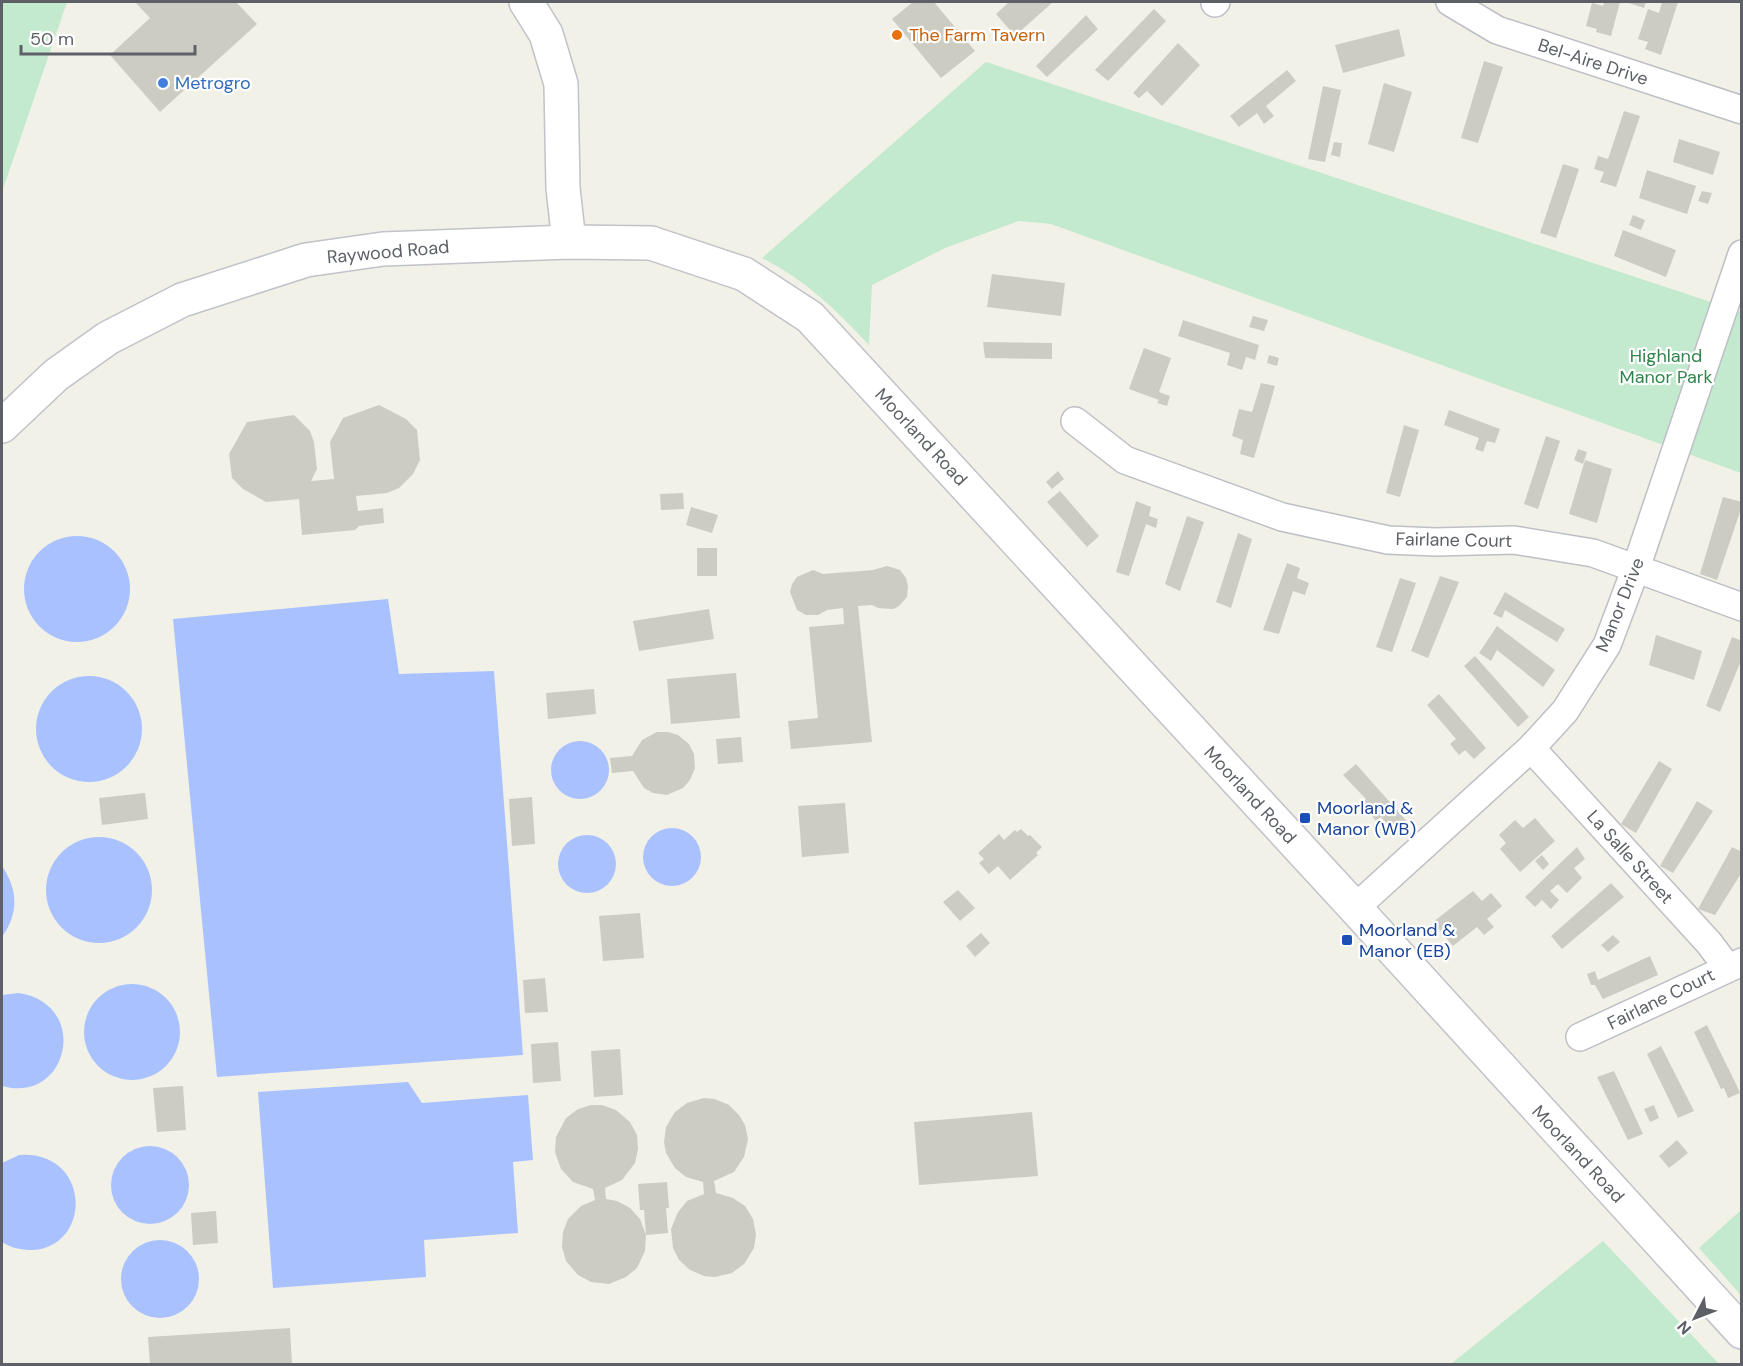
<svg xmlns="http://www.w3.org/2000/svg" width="1743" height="1366" font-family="'DM Sans',sans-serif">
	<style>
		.green { fill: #c3e9ce }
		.water { fill: #a9c2ff }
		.building { fill: #ccccc3 }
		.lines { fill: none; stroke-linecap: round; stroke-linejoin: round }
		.street-casing { stroke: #bebfc6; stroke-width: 30 }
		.secondary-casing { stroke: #c1c2ca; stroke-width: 36 }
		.street { stroke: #fff; stroke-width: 27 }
		.secondary { stroke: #fff; stroke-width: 33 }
		.food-dot { fill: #e8710a; stroke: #fff; stroke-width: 2 }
		.shop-dot { fill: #3f7fe0; stroke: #fff; stroke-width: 2 }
		.transit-dot { fill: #1a4fb4; stroke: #fff; stroke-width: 2 }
		.labels { text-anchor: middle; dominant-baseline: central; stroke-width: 4.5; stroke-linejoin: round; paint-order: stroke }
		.food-label { font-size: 18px; fill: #c56008; stroke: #fff; text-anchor: start }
		.street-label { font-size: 18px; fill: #5e6068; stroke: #fff }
		.shop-label { font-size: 18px; fill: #366cbe; stroke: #fff; text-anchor: start }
		.park-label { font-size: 18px; fill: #30844c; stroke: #fff }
		.transit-label { font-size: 18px; fill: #164399; stroke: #fff; text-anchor: start }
	</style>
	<rect width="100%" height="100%" fill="#f1f1e7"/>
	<path class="green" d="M 2,2 L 67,2 L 2,192 Z
		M 986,62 L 1741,312 L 1741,473 L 1051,224 L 1019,221 L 945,248 L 872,285 L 869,345 C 834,308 808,282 762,258 Z
		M 1741,1210 L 1741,1295 L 1699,1248 Z
		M 1603,1241 L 1719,1364 L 1451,1364 Z"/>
	<path class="water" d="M24 589a53 53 0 1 1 106 0a53 53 0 1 1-106 0Z
		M 388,599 L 399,674 L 494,671 L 523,1055 L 217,1077 L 173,619 Z
		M36 729a53 53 0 1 1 106 0a53 53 0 1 1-106 0Z
		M551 770a29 29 0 1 1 58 0a29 29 0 1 1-58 0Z
		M643 857a29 29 0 1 1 58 0a29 29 0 1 1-58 0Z
		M558 864a29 29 0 1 1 58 0a29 29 0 1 1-58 0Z
		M46 890a53 53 0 1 1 106 0a53 53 0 1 1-106 0Z
		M 2,866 C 18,890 19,913 2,937 Z
		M84 1032a48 48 0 1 1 96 0a48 48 0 1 1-96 0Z
		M 18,993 C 91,1003 69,1105 2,1086 L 2,995 Z
		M 408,1082 L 422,1103 L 528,1095 L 533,1160 L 513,1162 L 518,1233 L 424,1240 L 426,1277 L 273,1288 L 258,1092 Z
		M111 1185a39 39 0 1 1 78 0a39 39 0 1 1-78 0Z
		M 19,1155 C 91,1150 93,1246 33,1250 C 21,1250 11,1248 2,1242 L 2,1163 Z
		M121 1279a39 39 0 1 1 78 0a39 39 0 1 1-78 0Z"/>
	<path class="building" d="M 135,2 L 236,2 L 257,24 L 160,112 L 110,55 L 150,18 Z
		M 913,2 L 934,2 L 975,51 L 941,78 L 892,19 Z
		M 1009,2 L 1053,2 L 1015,36 L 996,14 Z
		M 1604,2 L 1620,2 L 1611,36 L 1596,32 L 1597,29 L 1586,26 L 1592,3 L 1603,6 Z
		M 1626,2 L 1646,2 L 1644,8 Z
		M 1662,2 L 1678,2 L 1661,55 L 1645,49 L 1648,42 L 1638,39 L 1648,9 L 1659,13 Z
		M 1154,9 L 1166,21 L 1108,81 L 1095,70 Z
		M 1086,15 L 1098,29 L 1047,77 L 1036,66 Z
		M 1399,29 L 1405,56 L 1343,73 L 1335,45 Z
		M 1178,43 L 1200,65 L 1162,106 L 1147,91 L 1139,98 L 1133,93 Z
		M 1484,61 L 1503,67 L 1478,143 L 1461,138 Z
		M 1287,70 L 1296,81 L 1266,106 L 1274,116 L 1264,124 L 1257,113 L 1239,127 L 1230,116 Z
		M 1384,83 L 1412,92 L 1394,152 L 1368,144 Z
		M 1323,86 L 1341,90 L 1325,162 L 1308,159 Z
		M 1624,111 L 1640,116 L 1616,187 L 1600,182 L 1604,172 L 1594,169 L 1598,156 L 1608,159 Z
		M 1679,139 L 1720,152 L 1713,175 L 1673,162 Z
		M 1334,142 L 1342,143 L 1340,157 L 1331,155 Z
		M 1563,164 L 1579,169 L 1556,238 L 1540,233 Z
		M 1647,170 L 1696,186 L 1687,214 L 1639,198 Z
		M 1702,191 L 1712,193 L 1708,204 L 1698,201 Z
		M 1633,215 L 1645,220 L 1641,230 L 1629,225 Z
		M 1623,230 L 1676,250 L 1666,277 L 1614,256 Z
		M 992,274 L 1065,283 L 1061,316 L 987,307 Z
		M 1253,316 L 1268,320 L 1264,331 L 1249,327 Z
		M 1183,320 L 1259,345 L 1255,360 L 1246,357 L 1242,370 L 1227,365 L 1230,353 L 1178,336 Z
		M 983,342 L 1052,343 L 1052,359 L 985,358 Z
		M 1144,348 L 1171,358 L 1159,392 L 1170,396 L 1167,406 L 1157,403 L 1159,400 L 1129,389 Z
		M 1269,355 L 1279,358 L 1277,366 L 1267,363 Z
		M 1261,383 L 1275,386 L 1254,458 L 1240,454 L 1243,440 L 1232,436 L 1239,409 L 1252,412 Z
		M 379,405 L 406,419 L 417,430 L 420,460 L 413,474 L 399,488 L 387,493 L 356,496 L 358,511 L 383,508 L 384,523 L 359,526 L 355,530 L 302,535 L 299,499 L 266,502 L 243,489 L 232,478 L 229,454 L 247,422 L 294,415 L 310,431 L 314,442 L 317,469 L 311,481 L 334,479 L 330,442 L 343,418 Z
		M 1449,410 L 1500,429 L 1495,443 L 1487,441 L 1483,452 L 1475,449 L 1479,438 L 1444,425 Z
		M 1404,425 L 1419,430 L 1400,497 L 1386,493 Z
		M 1546,436 L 1560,441 L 1538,509 L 1524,504 Z
		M 1578,449 L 1587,452 L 1583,464 L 1574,460 Z
		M 1585,460 L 1612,469 L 1597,523 L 1569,514 Z
		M 1058,471 L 1064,479 L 1052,489 L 1046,482 Z
		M 1060,491 L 1099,536 L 1087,547 L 1047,502 Z
		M 683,493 L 684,509 L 661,510 L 660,494 Z
		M 1723,497 L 1742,502 L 1742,506 L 1717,580 L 1700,574 Z
		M 1136,501 L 1151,507 L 1149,516 L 1158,519 L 1156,528 L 1146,524 L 1129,576 L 1116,572 Z
		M 691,507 L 718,515 L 712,533 L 686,525 Z
		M 1187,516 L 1204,522 L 1180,591 L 1165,584 Z
		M 1238,533 L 1252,539 L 1231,608 L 1216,602 Z
		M 697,548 L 717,548 L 717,576 L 697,576 Z
		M 1287,563 L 1300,568 L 1297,578 L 1309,583 L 1305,595 L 1293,591 L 1279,634 L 1263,630 Z
		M 887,566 L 900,570 L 906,578 L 908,586 L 907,597 L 899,606 L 893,609 L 878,608 L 872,605 L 858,606 L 872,742 L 791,749 L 788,721 L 818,718 L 809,627 L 844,624 L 843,608 L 827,610 L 818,615 L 806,615 L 797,610 L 790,592 L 792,584 L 797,577 L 813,570 L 823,574 L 873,570 Z
		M 1440,576 L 1459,582 L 1428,658 L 1411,651 Z
		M 1400,578 L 1416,583 L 1392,652 L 1376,647 Z
		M 1505,592 L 1565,629 L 1557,642 L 1505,610 L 1502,618 L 1493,614 Z
		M 709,609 L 714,639 L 639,651 L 633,621 Z
		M 1497,626 L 1555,670 L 1543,687 L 1497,650 L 1491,661 L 1479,653 Z
		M 1656,635 L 1702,651 L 1694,680 L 1649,665 Z
		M 1732,637 L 1742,641 L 1742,658 L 1720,712 L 1706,706 Z
		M 1475,656 L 1529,717 L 1518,727 L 1464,666 Z
		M 736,673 L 740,718 L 671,724 L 667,679 Z
		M 594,689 L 596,714 L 548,719 L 546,693 Z
		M 1439,694 L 1486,748 L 1474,759 L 1465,750 L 1459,755 L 1450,744 L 1456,739 L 1427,705 Z
		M 657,732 L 668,732 L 678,735 L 689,744 L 694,754 L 695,768 L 690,780 L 683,788 L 667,795 L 653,793 L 644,788 L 633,771 L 612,773 L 610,758 L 632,756 L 642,740 Z
		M 741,737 L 743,762 L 718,764 L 716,739 Z
		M 1659,761 L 1672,769 L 1636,833 L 1621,824 Z
		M 1356,764 L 1410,825 L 1398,836 L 1381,817 L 1376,821 L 1361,803 L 1366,799 L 1343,775 Z
		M 145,793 L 148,819 L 102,825 L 99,798 Z
		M 532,797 L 535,844 L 512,846 L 509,799 Z
		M 1697,801 L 1713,811 L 1673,873 L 1660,866 Z
		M 845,803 L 849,853 L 802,857 L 798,806 Z
		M 1535,818 L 1555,841 L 1520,872 L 1500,849 L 1506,843 L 1499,835 L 1515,820 L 1523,828 Z
		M 1021,829 L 1028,836 L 1030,835 L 1042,847 L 1036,853 L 1038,855 L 1010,880 L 998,866 L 989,874 L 979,863 L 984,859 L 978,853 L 999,834 L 1004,840 L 1015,830 L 1017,832 Z
		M 1577,847 L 1585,859 L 1574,868 L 1582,878 L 1567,893 L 1558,884 L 1550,891 L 1559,900 L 1551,909 L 1542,900 L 1535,907 L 1525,897 Z
		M 1732,847 L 1742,852 L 1742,872 L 1715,915 L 1698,909 Z
		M 1542,855 L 1549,864 L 1543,870 L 1535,861 Z
		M 1611,883 L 1624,897 L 1562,949 L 1551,936 Z
		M 958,890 L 975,908 L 960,921 L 943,902 Z
		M 1473,891 L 1482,901 L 1491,893 L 1502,906 L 1487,919 L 1494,927 L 1484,935 L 1477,927 L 1453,946 L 1433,922 Z
		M 640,913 L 644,958 L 603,961 L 599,916 Z
		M 981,933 L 990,943 L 975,957 L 966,946 Z
		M 1613,935 L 1620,942 L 1608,952 L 1601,945 Z
		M 1650,956 L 1658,975 L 1603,999 L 1595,985 L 1591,985 L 1587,974 L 1595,971 L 1598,980 Z
		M 545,978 L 548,1012 L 525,1013 L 523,980 Z
		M 1707,1025 L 1736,1084 L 1740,1093 L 1728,1098 L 1724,1088 L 1721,1089 L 1694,1032 Z
		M 558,1042 L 561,1081 L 533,1083 L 531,1044 Z
		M 1661,1046 L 1694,1111 L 1678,1118 L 1647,1054 Z
		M 620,1049 L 623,1095 L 594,1097 L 591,1051 Z
		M 1614,1071 L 1643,1134 L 1628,1140 L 1597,1077 Z
		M 183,1086 L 186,1130 L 157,1132 L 153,1088 Z
		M 704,1098 L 715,1099 L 729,1105 L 739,1115 L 745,1125 L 748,1139 L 744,1157 L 734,1172 L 714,1181 L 716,1193 L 733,1198 L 745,1206 L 753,1219 L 756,1234 L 754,1248 L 744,1264 L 732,1273 L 715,1277 L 704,1276 L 690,1270 L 679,1260 L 673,1248 L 671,1229 L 678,1212 L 687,1201 L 704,1194 L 703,1182 L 686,1177 L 675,1168 L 666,1153 L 664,1142 L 666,1127 L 675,1112 L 687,1103 Z
		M 591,1105 L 602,1105 L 616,1110 L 630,1122 L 637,1135 L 638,1149 L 635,1163 L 622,1180 L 605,1188 L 606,1199 L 617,1201 L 630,1208 L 640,1219 L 646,1235 L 644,1210 L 640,1210 L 638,1184 L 667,1182 L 669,1208 L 666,1208 L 668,1233 L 646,1235 L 645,1251 L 637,1268 L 626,1277 L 609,1284 L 591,1282 L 578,1275 L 566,1261 L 562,1247 L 563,1232 L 568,1219 L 581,1206 L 595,1200 L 593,1189 L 573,1182 L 561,1169 L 555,1152 L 556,1137 L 566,1118 L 578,1109 Z
		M 1654,1105 L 1659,1118 L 1650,1122 L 1644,1109 Z
		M 1032,1112 L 1038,1176 L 919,1185 L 914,1122 Z
		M 1677,1140 L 1688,1153 L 1669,1168 L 1659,1156 Z
		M 216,1211 L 218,1243 L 193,1245 L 191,1213 Z
		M 290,1328 L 292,1364 L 150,1364 L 148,1337 Z"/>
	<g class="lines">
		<g class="street-casing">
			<path id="street" d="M 1450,2 L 1497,30 L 1742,110
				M 1215,3 L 1216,2
				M 1075,421 L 1125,460 L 1282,517 L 1388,540 L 1436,542 L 1514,540 L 1593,553 L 1742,607
				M 1531,748 L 1709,943 L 1727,967
				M 1355,908 L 1531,748 L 1565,711 L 1607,645 L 1636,568 L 1742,254
				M 1580,1037 L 1742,962"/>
		</g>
		<g class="secondary-casing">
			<path id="secondary" d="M 526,2 L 546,34 L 561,84 L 563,188 L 569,242
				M 2,426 L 56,375 L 108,338 L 182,300 L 306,260 L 383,249 L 569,242 L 651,243 L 744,274 L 810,317 L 1355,908 L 1742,1332"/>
		</g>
		<use href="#street" class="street"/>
		<use href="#secondary" class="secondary"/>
	</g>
	<circle class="food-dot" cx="897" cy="35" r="6"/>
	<circle class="shop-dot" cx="163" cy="83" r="6"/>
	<g class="transit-dot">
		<rect x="1299" y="812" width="12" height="12" rx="3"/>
		<rect x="1341" y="934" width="12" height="12" rx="3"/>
	</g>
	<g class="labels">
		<g class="food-label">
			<text x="909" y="35">The Farm Tavern</text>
		</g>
		<g class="street-label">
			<text transform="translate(1593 62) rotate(18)">Bel-Aire Drive</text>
			<text transform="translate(388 252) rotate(-5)">Raywood Road</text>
			<text transform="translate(921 437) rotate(47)">Moorland Road</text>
			<text transform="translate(1454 540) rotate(1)">Fairlane Court</text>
			<text transform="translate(1620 605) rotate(-68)">Manor Drive</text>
			<text transform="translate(1250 795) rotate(47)">Moorland Road</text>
			<text transform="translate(1630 857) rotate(48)">La Salle Street</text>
			<text transform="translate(1661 999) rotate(-26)">Fairlane Court</text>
			<text transform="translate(1578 1154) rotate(47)">Moorland Road</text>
		</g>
		<g class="shop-label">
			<text x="175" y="83">Metrogro</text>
		</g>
		<g class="park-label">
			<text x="1666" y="356">Highland<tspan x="1666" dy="21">Manor Park</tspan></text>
		</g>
		<g class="transit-label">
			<text x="1317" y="808">Moorland &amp;<tspan x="1317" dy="21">Manor (WB)</tspan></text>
			<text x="1359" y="930">Moorland &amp;<tspan x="1359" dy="21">Manor (EB)</tspan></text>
		</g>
	</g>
	<rect width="1743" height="1366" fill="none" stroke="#5e6068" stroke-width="6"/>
	<g transform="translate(1695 1318) rotate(228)" stroke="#ffffff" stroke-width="4.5" paint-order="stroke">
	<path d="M0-4.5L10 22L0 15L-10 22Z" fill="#5e6068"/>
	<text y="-9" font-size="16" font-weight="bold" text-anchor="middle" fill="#5e6068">N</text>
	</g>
	<path d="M21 45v9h174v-9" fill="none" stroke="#5e6068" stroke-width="3"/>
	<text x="30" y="45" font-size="18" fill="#5e6068" stroke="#ffffff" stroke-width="4.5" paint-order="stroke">50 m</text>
</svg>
